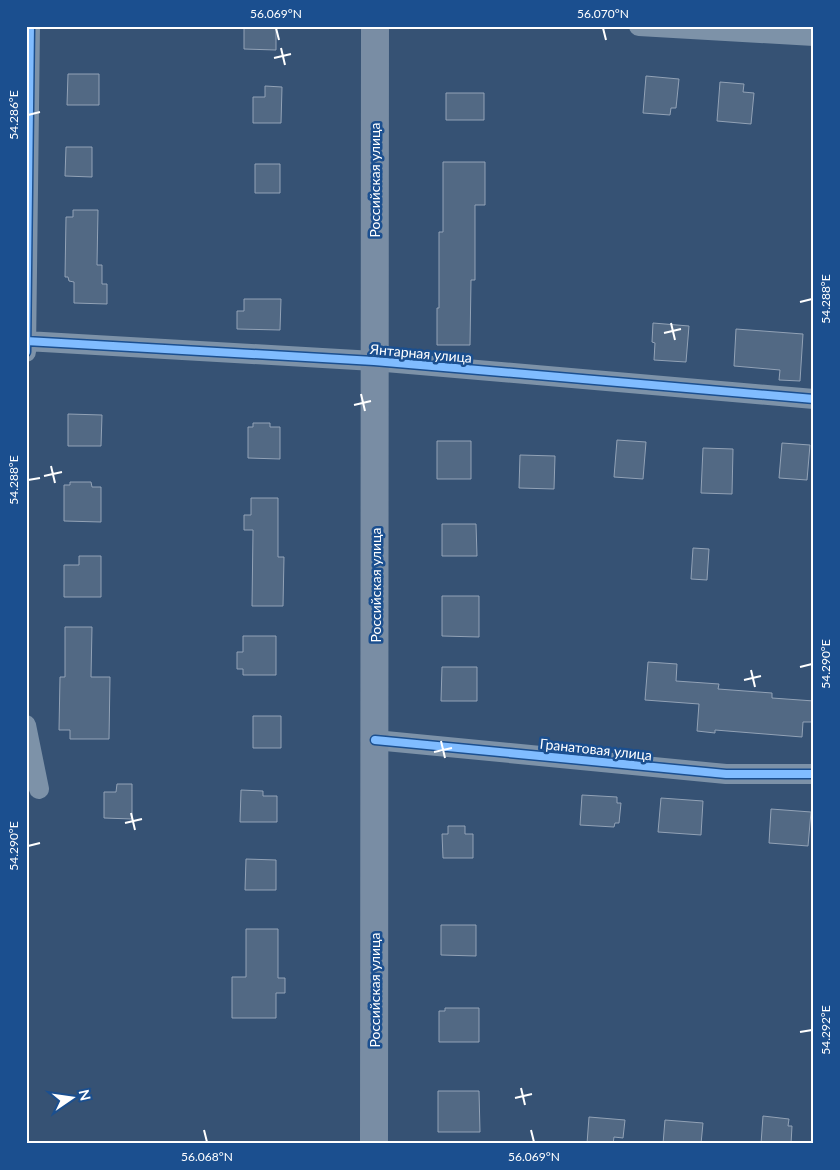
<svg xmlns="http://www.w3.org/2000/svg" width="840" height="1170" font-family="Lato,sans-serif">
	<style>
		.building { fill: #526984; stroke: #92a2b6 }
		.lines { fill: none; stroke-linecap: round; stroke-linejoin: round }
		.street { stroke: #7d92a8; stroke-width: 20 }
		.secondary { stroke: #798da4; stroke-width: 28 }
		.cycleway-casing { stroke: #1b4f8f; stroke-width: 11 }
		.cycleway { stroke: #80bcff; stroke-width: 8 }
		.ticks { fill: none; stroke: #fff; stroke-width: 2 }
		.labels { text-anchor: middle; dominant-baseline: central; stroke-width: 5; stroke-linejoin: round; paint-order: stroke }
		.street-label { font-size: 14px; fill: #fff; stroke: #1b4f8f }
		.neatline { fill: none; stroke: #fff; stroke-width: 2 }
		.ticks-label { font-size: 12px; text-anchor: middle; fill: #fff }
	</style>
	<rect width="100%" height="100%" fill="#365274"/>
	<path class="building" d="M 244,26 L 276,26 L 276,50 L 244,49 Z
		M 68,74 L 99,74 L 99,105 L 67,105 Z
		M 646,76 L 679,79 L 676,108 L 671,108 L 670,115 L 643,113 Z
		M 720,82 L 744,84 L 743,92 L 754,93 L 751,124 L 717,121 Z
		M 265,86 L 282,87 L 281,123 L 253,123 L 253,97 L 265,97 Z
		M 446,93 L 484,93 L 484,120 L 446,120 Z
		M 66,147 L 92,147 L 92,177 L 65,176 Z
		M 443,162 L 485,162 L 485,205 L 475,205 L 475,280 L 471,280 L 470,345 L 437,345 L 437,308 L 439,308 L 439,232 L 443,232 Z
		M 255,164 L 280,164 L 280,193 L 255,193 Z
		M 73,210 L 98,210 L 97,265 L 102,265 L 102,284 L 107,284 L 107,304 L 74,303 L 74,282 L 69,281 L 68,277 L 65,277 L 66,217 L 73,217 Z
		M 244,299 L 281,299 L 280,330 L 237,329 L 237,311 L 244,311 Z
		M 653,323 L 689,326 L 686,362 L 654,360 L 655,343 L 652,342 Z
		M 736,329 L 803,334 L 800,381 L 779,380 L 780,370 L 734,366 Z
		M 68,414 L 102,415 L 101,446 L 68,446 Z
		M 253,423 L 270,423 L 270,427 L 280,427 L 280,459 L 248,458 L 248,427 L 253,427 Z
		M 617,440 L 646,442 L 643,479 L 614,477 Z
		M 437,441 L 471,441 L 471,479 L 437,479 Z
		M 782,443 L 810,445 L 807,480 L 779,478 Z
		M 703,448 L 733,449 L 732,494 L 701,493 Z
		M 520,455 L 555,456 L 554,489 L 519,488 Z
		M 70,482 L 91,482 L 92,487 L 101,487 L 101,522 L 64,521 L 64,485 L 70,485 Z
		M 251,498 L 278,498 L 278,557 L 284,557 L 283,606 L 252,606 L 253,530 L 244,530 L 244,515 L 251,515 Z
		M 442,524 L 476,524 L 477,556 L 442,556 Z
		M 693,548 L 709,549 L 707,580 L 691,579 Z
		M 79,556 L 101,556 L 101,597 L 64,597 L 64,565 L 79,565 Z
		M 442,596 L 479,596 L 479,637 L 442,636 Z
		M 65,627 L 92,627 L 91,677 L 110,677 L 109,739 L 70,739 L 70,730 L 59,730 L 60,677 L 65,677 Z
		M 243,636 L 276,636 L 276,675 L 243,675 L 243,669 L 237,669 L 237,652 L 243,652 Z
		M 648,662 L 677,664 L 676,681 L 719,684 L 718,689 L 772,693 L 772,698 L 814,701 L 814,722 L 803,722 L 802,737 L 715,730 L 715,733 L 697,731 L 699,704 L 645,700 Z
		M 442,667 L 477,667 L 477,701 L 441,701 Z
		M 253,716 L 281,716 L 281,748 L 253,748 Z
		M 117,784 L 132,784 L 132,819 L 104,818 L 104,792 L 116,792 Z
		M 241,790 L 263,791 L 263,796 L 277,796 L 277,822 L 240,822 Z
		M 582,795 L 617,797 L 617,803 L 621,803 L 619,823 L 615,823 L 614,827 L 580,825 Z
		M 661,798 L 703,801 L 701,835 L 658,832 Z
		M 771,809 L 811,812 L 808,846 L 769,843 Z
		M 448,826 L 465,826 L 465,834 L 473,834 L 473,858 L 443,858 L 442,834 L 448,834 Z
		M 246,859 L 276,860 L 276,890 L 245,890 Z
		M 441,925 L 476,925 L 476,956 L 441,955 Z
		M 246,929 L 278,929 L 278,978 L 285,978 L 285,993 L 276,993 L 276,1018 L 232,1018 L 232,977 L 246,977 Z
		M 445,1008 L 479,1008 L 479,1042 L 439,1042 L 439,1011 L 445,1011 Z
		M 438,1091 L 479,1091 L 480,1132 L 438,1132 Z
		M 763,1116 L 789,1119 L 788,1126 L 792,1126 L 791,1144 L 761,1144 Z
		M 589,1117 L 625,1120 L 623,1138 L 614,1137 L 613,1144 L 587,1144 Z
		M 665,1120 L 703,1123 L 701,1144 L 663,1144 Z"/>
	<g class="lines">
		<path class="street" d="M 639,26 L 814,36
			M 26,341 L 374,361 L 814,399
			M 26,352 L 30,26
			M 26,725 L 39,789
			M 375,740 L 726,774 L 814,774"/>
		<path class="secondary" d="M 374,1144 C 375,771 374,399 375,26"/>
		<g class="cycleway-casing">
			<path id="cycleway" d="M 26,341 L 374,361 L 814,399
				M 26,352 L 30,26
				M 375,740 L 726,774 L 814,774"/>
		</g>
		<use href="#cycleway" class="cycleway"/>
	</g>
	<path class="ticks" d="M 276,28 L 279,40M 603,28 L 606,40M 281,48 L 285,65M 274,58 L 291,54M 28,115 L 40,112M 800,302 L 812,299M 671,323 L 675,340M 664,333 L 681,329M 361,394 L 365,411M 354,405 L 371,401M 51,466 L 55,483M 44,476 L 62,472M 28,480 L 40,478M 800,667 L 812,664M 751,670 L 755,687M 744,680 L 761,676M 441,741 L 445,758M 434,752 L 452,748M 131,813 L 135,830M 125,823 L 142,819M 28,846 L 40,843M 800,1032 L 812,1030M 521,1088 L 525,1105M 515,1098 L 532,1094M 204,1130 L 207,1142M 531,1130 L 534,1142"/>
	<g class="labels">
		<g class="street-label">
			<text transform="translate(374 180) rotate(-90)">Российская улица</text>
			<text transform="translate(421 353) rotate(5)">Янтарная улица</text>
			<text transform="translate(375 585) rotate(-90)">Российская улица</text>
			<text transform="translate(596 749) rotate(6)">Гранатовая улица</text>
			<text transform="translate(374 990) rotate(-90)">Российская улица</text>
		</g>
	</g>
	<rect width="840" height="1170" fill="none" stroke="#1b4f8f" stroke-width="55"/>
	<g transform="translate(72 1098) rotate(77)" stroke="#1b4f8f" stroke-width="4" paint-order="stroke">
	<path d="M0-4L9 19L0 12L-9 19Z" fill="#ffffff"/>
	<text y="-8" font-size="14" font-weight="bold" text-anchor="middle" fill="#ffffff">N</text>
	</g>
	<rect x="28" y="28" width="784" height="1114" class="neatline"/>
	<g class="ticks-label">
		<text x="276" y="18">56.069°N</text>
		<text x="603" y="18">56.070°N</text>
		<text transform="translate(14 115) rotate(-90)" y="4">54.286°E</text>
		<text transform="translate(826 299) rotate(-90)" y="4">54.288°E</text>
		<text transform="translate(14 480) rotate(-90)" y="4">54.288°E</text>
		<text transform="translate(826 664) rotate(-90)" y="4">54.290°E</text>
		<text transform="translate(14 846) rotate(-90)" y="4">54.290°E</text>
		<text transform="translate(826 1030) rotate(-90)" y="4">54.292°E</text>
		<text x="207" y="1161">56.068°N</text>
		<text x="534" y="1161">56.069°N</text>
	</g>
</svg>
